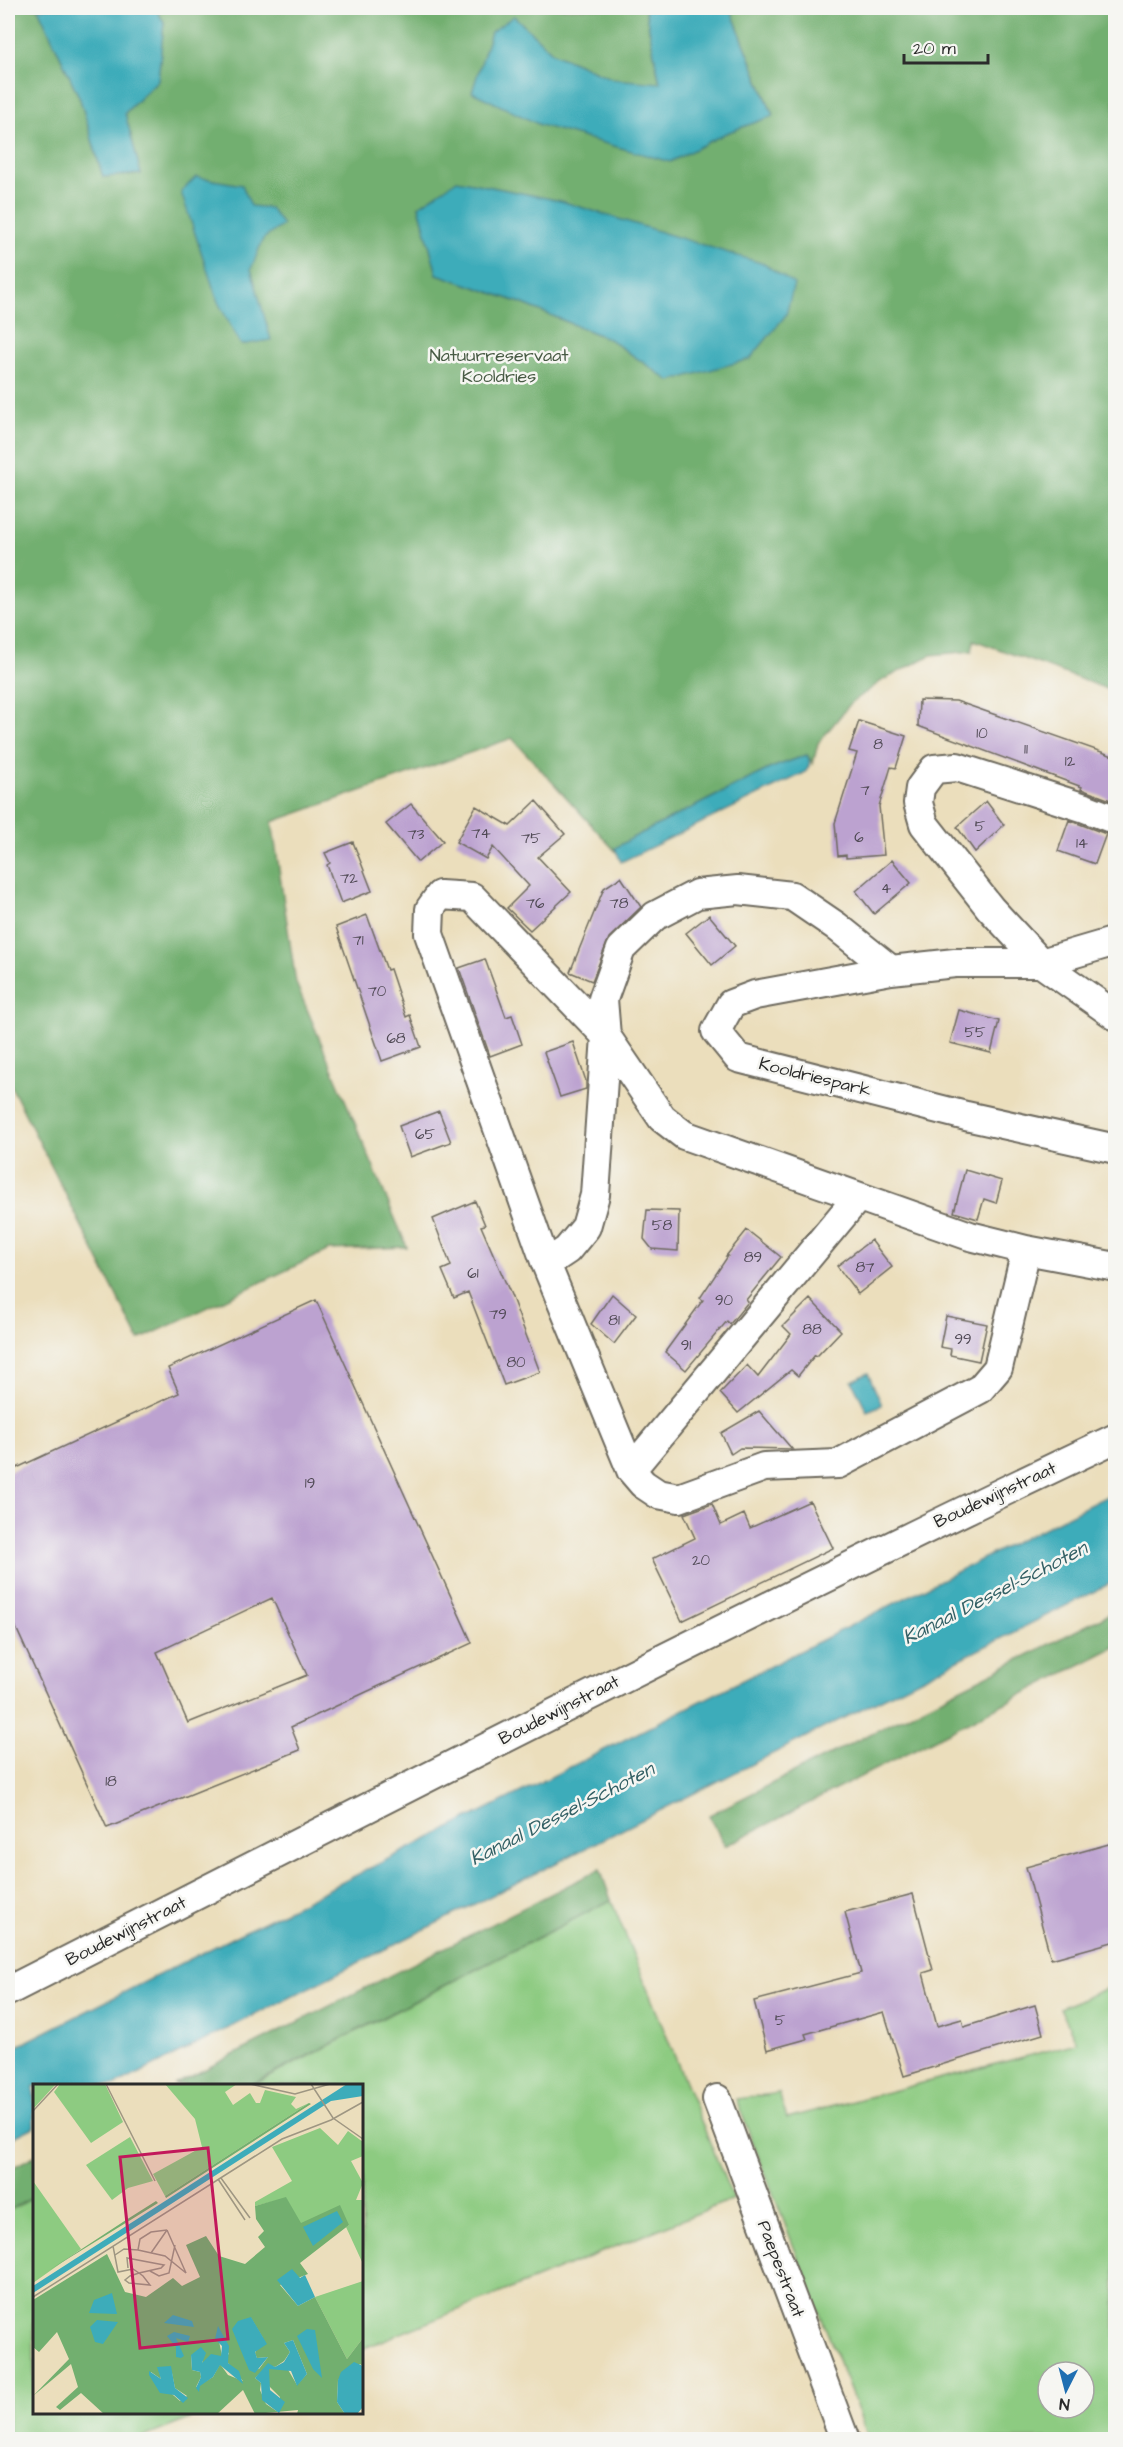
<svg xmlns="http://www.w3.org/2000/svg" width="1123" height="2447" font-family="'Architects Daughter',sans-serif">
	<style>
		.green { fill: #8dcb81; stroke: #5c7b56; stroke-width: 1.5; fill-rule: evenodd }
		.forest { fill: #72af6f; stroke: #4e6d4d; stroke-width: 1.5; fill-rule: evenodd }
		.water { fill: #3dacba; stroke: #346c72; stroke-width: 1.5 }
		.building { fill: #bca2d0; fill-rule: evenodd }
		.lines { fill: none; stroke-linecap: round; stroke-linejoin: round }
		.minor-casing { stroke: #6e6a5e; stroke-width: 32 }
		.minor { stroke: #fff; stroke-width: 28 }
		.labels { text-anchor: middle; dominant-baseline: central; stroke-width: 5; stroke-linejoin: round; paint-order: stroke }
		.number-label { font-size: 15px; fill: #4f4954 }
		.park-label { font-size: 18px; fill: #485b45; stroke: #f6f6f2 }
		.street-label { font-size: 18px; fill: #2b2b2b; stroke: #f6f6f2 }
		.water-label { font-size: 20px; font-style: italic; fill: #325f64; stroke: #f6f6f2 }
		.inset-road { fill: none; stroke: #9e9682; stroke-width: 1.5 }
		.view { fill: #c2185b; fill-opacity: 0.15; stroke: #c2185b; stroke-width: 3 }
		.inset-edge { fill: none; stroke: #2b2b2b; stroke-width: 3 }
	</style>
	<rect width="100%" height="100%" fill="#f6f6f2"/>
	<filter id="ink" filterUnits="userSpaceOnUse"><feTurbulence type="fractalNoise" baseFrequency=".0167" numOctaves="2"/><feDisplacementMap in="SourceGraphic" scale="12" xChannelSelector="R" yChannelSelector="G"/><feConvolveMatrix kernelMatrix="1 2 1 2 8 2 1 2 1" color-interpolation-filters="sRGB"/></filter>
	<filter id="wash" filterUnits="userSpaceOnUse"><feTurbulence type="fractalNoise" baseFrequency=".008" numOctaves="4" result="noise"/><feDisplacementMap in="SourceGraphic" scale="24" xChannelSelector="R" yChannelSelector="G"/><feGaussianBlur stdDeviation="1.35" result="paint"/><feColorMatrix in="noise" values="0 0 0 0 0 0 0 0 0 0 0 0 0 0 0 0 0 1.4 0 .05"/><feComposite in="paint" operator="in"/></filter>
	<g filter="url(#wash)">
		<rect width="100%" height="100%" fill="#ebdebc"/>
		<path class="green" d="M 611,1900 L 733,2199 L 362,2349 L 362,2086 L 251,2086 Z
			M 1115,1985 L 1115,2439 L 869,2439 L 736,2099 L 779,2093 L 787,2118 L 1077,2043 L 1060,2008 ZM 1048,2372 L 1084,2372 L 1084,2408 L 1048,2408 Z
			M 34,2197 L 34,2412 L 205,2413 L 139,2439 L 8,2439 L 8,2211 Z"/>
		<path class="forest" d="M 8,8 L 38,8 L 80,99 L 103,177 L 141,174 L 125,113 L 158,80 L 164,22 L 155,8 L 645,8 L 660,84 L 613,79 L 553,53 L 514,17 L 491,32 L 726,133 L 773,115 L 730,8 L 1115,8 L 1115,692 L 974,640 L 972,651 L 931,655 L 883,680 L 851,703 L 818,743 L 813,764 L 807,755 L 771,768 L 634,837 L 618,854 L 512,738 L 272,822 L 296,983 L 407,1247 L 329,1250 L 139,1340 L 8,1080 ZM 419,206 L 670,381 L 609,339 L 521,303 L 437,274 Z
			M 1115,1611 L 1115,1647 L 725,1846 L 709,1815 Z
			M 600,1869 L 611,1900 L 251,2085 L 174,2085 Z
			M 34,2156 L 34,2197 L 8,2211 L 8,2170 Z"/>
		<path class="water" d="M 38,8 L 155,8 L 164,22 L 158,80 L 125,113 L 141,174 L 103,177 L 80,99 Z
			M 645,8 L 730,8 L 773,116 L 726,133 L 670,162 L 540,125 L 472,92 L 491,32 L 514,16 L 553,53 L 613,79 L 660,83 Z
			M 196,177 L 242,185 L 251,206 L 270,208 L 283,225 L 263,239 L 251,269 L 271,340 L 241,345 L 218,302 L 181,192 Z
			M 457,180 L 561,201 L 764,264 L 794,284 L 786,315 L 750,359 L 670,381 L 609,339 L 521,303 L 437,274 L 419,206 Z
			M 807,755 C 811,761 810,768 804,773 L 621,862 L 615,848 L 634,837 L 771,768 Z
			M 868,1373 L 882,1405 L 867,1411 L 852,1381 Z
			M 1115,1492 L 1115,1581 L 116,2085 L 34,2086 L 34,2127 L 8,2140 L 8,2051 Z"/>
		<g id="blocks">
			<path class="building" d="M 919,700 L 956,701 L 1116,757 L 1116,802 L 1081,789 L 1082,787 L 918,726 Z
				M 859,721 L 906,736 L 896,768 L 891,767 L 879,806 L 884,855 L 846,858 L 846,855 L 838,856 L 835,823 L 857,753 L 849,751 Z
				M 536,801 L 565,834 L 538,857 L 571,892 L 530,930 L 507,908 L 529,886 L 493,847 L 486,859 L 456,842 L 476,806 L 510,826 Z
				M 986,801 L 1004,825 L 975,852 L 957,827 Z
				M 411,804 L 443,841 L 418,862 L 386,824 Z
				M 1069,820 L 1106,834 L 1095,864 L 1058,851 Z
				M 353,842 L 372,891 L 341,903 L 327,865 L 330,863 L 325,853 Z
				M 892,860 L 911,883 L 874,914 L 856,891 Z
				M 621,877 L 641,907 L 609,938 L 592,981 L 570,972 L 604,888 Z
				M 367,915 L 387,970 L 390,969 L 406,1017 L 410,1015 L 421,1047 L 382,1061 L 336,927 Z
				M 709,915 L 735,946 L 712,965 L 686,933 Z
				M 485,959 L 506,1017 L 512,1015 L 522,1044 L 490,1056 L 459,968 Z
				M 959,1010 L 999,1021 L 991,1053 L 950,1043 Z
				M 573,1042 L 586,1081 L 586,1089 L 560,1097 L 544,1052 Z
				M 439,1111 L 451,1142 L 410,1157 L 399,1126 Z
				M 965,1170 L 1002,1181 L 996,1203 L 984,1199 L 978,1219 L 954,1212 Z
				M 475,1201 L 485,1225 L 481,1226 L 511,1295 L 540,1372 L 504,1385 L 468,1292 L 454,1298 L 442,1270 L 451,1266 L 433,1219 Z
				M 647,1210 L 679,1211 L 678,1251 L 652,1249 L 644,1239 Z
				M 747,1230 L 781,1257 L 746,1300 L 748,1302 L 730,1324 L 727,1321 L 686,1370 L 665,1352 L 703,1300 L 700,1298 L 728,1256 L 726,1256 Z
				M 871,1240 L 892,1267 L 858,1294 L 837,1266 Z
				M 612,1294 L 636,1315 L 614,1344 L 591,1324 Z
				M 810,1299 L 841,1331 L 817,1356 L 815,1355 L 798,1376 L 791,1370 L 738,1413 L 720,1393 L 747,1365 L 758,1377 L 791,1334 L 783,1326 Z
				M 316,1300 L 472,1643 L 291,1727 L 300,1750 L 107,1828 L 8,1610 L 8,1472 L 179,1393 L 168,1368 ZM 272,1598 L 307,1675 L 188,1723 L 157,1652 Z
				M 946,1316 L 987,1324 L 979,1361 L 950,1355 L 951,1349 L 940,1347 Z
				M 759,1411 L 792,1449 L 740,1448 L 731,1454 L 721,1433 Z
				M 810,1501 L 833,1548 L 682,1621 L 652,1559 L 695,1538 L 684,1514 L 712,1504 L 721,1525 L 744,1514 L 750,1528 Z
				M 1116,1842 L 1116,1941 L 1051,1959 L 1026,1867 Z
				M 913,1894 L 933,1970 L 923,1973 L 937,2026 L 962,2019 L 964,2027 L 1035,2005 L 1043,2034 L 904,2076 L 884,2012 L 805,2034 L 807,2039 L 767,2050 L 754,2001 L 861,1973 L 845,1912 Z"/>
		</g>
	</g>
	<g filter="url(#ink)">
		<use href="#blocks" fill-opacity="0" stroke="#6e6a5e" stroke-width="1.5"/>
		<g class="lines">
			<g class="minor-casing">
				<path id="minor" d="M 1116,820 L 1085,808 L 957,767 L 934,769 L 920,788 L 918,803 L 924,824 L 990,908 L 1041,963 L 1116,1016
					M 1116,941 L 1041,963 L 955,963 L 891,970 L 755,995 L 731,1004 L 716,1031 L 738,1058 L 966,1116 L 1116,1149
					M 1026,1250 L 970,1236 L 684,1135 L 662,1118 L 606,1036 L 472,897 L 440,895 L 430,909 L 429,934 L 546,1264 L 631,1470 L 643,1484 L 658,1494 L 679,1498 L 764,1467 L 838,1464 L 980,1389 L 998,1368 L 1026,1250 L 1116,1267
					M 546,1264 L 567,1250 L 586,1227 L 595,1195 L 606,1036 L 603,999 L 621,949 L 655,916 L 697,894 L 738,890 L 792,896 L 836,926 L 891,970
					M 631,1470 L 858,1197
					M 8,1991 C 375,1804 742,1615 1116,1438
					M 717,2099 L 845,2440"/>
			</g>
			<use href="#minor" class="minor"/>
		</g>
	</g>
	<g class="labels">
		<g class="number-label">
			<text x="982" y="733">10</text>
			<text x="878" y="744">8</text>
			<text x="1026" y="749">11</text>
			<text x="1070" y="761">12</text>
			<text x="865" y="790">7</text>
			<text x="980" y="826">5</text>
			<text x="481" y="833">74</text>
			<text x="416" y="834">73</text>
			<text x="859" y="837">6</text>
			<text x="531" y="838">75</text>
			<text x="1082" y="843">14</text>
			<text x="349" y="878">72</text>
			<text x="886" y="888">4</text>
			<text x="535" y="903">76</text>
			<text x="619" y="903">78</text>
			<text x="358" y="940">71</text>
			<text x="377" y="991">70</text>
			<text x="975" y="1032">55</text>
			<text x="396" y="1038">68</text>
			<text x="425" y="1134">65</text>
			<text x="662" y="1225">58</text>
			<text x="753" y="1257">89</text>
			<text x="865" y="1267">87</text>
			<text x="473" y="1273">61</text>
			<text x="724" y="1300">90</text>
			<text x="498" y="1314">79</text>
			<text x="614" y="1320">81</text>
			<text x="812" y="1329">88</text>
			<text x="963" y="1339">99</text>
			<text x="686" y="1345">91</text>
			<text x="516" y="1362">80</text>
			<text x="310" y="1483">19</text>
			<text x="701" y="1560">20</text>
			<text x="111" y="1781">18</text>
			<text x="780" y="2020">5</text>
		</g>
		<g class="park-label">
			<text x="499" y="355">Natuurreservaat<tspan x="499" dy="21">Kooldries</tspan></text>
		</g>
		<g class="street-label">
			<text transform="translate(815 1077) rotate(14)">Kooldriespark</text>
			<text transform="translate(995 1495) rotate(-25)">Boudewijnstraat</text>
			<text transform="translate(559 1710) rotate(-27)">Boudewijnstraat</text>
			<text transform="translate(126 1931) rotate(-27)">Boudewijnstraat</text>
			<text transform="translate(781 2269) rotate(69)">Paepestraat</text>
		</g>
		<g class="water-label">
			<text transform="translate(995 1593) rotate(-27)">Kanaal Dessel-Schoten</text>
			<text transform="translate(562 1814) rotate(-27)">Kanaal Dessel-Schoten</text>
		</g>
	</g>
	<g transform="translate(33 2084)">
		<rect width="330" height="330" fill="#ebdebc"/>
		<path d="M 0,0 L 23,0 L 0,25 ZM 27,0 L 72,0 L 90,38 L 58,59 L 21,8 ZM 132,0 L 204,0 L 192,8 L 200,21 L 217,9 L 223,19 L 227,19 L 232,6 L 263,13 L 258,20 L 263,25 L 276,19 L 132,112 L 120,90 L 169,63 L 162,35 ZM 287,44 L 305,61 L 315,47 L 330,58 L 330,72 L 318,77 L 330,99 L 323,116 L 330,116 L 330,180 L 313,143 L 316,141 L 267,139 L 253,114 L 222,122 L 222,118 L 259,97 L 239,63 ZM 97,53 L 120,97 L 95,104 L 79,116 L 53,81 ZM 0,97 L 48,165 L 0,199 ZM 330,197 L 330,254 L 314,275 L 282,213 Z" fill="#8dcb81"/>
		<path d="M 276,19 L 278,20 L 133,114 L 132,112 ZM 253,113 L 268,139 L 307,121 L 316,141 L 267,179 L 275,190 L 247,201 L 265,222 L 282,213 L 314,275 L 330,254 L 330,282 L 327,280 L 305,296 L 304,318 L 312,330 L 264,330 L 265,326 L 222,330 L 210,306 L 184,330 L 71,330 L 48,309 L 27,326 L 23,323 L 45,303 L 38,280 L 0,312 L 36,275 L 24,248 L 6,268 L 0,263 L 0,216 L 74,170 L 92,208 L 113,213 L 140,194 L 149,202 L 167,193 L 153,161 L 173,152 L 186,172 L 212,180 L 232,163 L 225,153 L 231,147 L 223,135 L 222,122 ZM 218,234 L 230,254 L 222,269 L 224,274 L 235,273 L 226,285 L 219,286 L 204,253 L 205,241 ZM 184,247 L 196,270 L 193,272 L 195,279 L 210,297 L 195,291 L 187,280 L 180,293 L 163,303 L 168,293 L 167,288 L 159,286 L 158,271 L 170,275 L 169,280 L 189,272 ZM 260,256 L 274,290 L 264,301 L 254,284 L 236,285 L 235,301 L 247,313 L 245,328 L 233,320 L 227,306 L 228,299 L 222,294 L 236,281 L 242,283 L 251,277 L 257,268 L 251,259 ZM 132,284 L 139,289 L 142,304 L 154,312 L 147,317 L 117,291 L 118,288 L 128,295 L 126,286 ZM 123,117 L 125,119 L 15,187 L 93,136 Z" fill="#72af6f" fill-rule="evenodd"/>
		<path d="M 314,0 L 330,0 L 330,12 L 298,17 L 0,209 L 0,202 ZM 304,127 L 310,138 L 280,162 L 270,143 ZM 259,185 L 267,194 L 272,191 L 282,213 L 265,222 L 244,196 ZM 79,209 L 84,230 L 56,229 L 61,216 ZM 140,231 L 159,237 L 161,243 L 131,239 ZM 218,233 L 234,260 L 222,268 L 224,274 L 235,273 L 222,289 L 216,286 L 199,245 L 205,237 ZM 64,236 L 85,238 L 70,260 L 62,258 L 57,243 ZM 185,242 L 196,262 L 195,279 L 206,287 L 210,300 L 187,281 L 180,293 L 167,302 L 166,308 L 163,304 L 168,293 L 167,288 L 159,286 L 158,271 L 168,263 L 173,269 L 169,279 L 178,270 L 188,272 L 189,262 L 182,255 ZM 274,245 L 282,246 L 289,294 L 280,285 L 264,252 ZM 141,248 L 157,252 L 155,258 L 143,254 L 151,272 L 148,274 L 143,273 L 143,263 L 134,252 ZM 260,256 L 274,290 L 264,302 L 258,287 L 236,285 L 237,306 L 252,318 L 246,329 L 229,316 L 228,299 L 222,294 L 235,279 L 242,283 L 251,278 L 257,268 L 251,259 ZM 321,278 L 330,282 L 330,323 L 324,330 L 312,330 L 304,318 L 305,296 L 308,288 ZM 138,282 L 142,304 L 155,314 L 150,319 L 141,311 L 127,309 L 116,291 L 116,287 L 128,295 L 124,283 Z" fill="#3dacba"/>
		<path class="inset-road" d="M 73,0 L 122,97M 217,0 L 262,10 L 297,0M 278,0 L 300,34 L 330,55M 0,27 L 25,0M 188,94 L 217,134M 185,95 L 212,136M 80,162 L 85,188 L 100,185 L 106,189 L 110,192 L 117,201 L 96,199 L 92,196 L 97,192 L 106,189 L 128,184 L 131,181 L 94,174 L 95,184M 105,166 L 132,172 L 153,189 L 134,146M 118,169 L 134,146M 82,171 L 91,165 L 105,166 L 107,155 L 118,148 L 134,146M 117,187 L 126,192 L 136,189 L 142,161M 0,213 L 249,55 L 298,36 L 330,18"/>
		<path class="view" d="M 175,64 L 195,255 L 107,264 L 87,73 Z"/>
		<rect width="330" height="330" class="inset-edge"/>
	</g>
	<rect width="1123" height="2447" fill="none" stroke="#f6f6f2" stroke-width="30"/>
	<g transform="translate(1066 2390) rotate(186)"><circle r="28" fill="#f6f6f2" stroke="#a5a5a2" stroke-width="1.5"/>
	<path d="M0-4.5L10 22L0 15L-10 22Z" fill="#1f6fb2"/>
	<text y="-9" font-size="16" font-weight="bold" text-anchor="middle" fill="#2b2b2b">N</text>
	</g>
	<path d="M904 54v9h84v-9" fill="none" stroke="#2b2b2b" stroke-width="3"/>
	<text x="913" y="54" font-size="18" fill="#2b2b2b" stroke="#f6f6f2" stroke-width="4.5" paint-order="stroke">20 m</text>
</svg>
